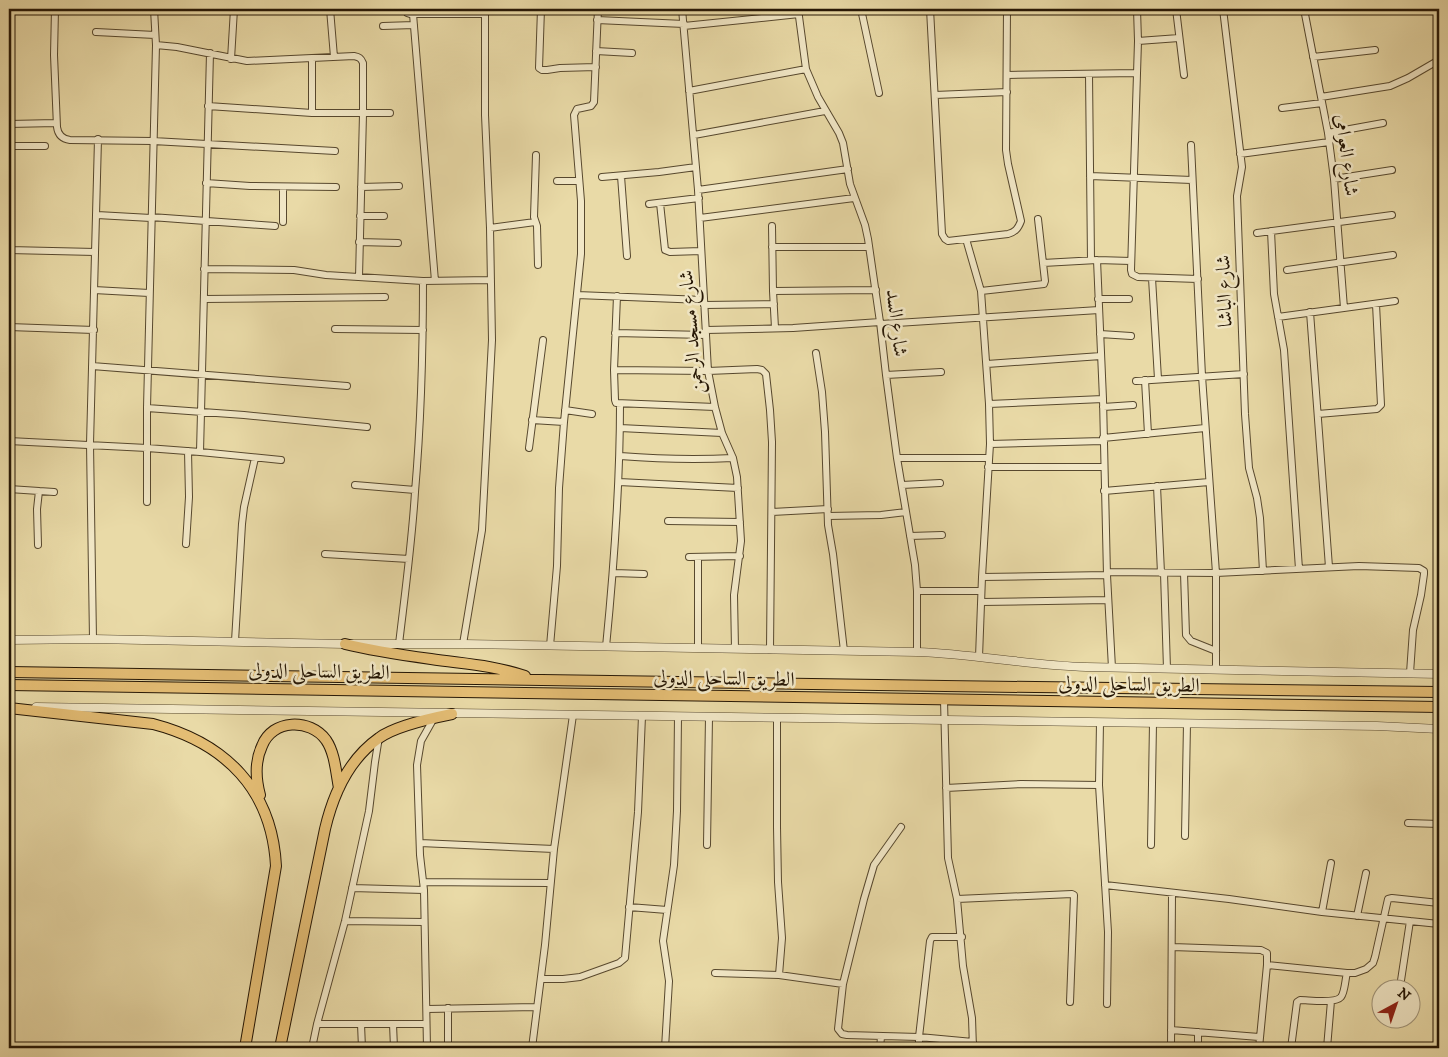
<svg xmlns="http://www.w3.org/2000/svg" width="1448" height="1057" font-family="'IM FELL DW Pica',Amiri,serif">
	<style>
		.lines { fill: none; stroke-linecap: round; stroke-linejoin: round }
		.minor-casing { stroke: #57482e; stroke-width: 8 }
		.tertiary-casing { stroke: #57482e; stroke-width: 9 }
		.primary-casing { stroke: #261705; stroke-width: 12 }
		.trunk-casing { stroke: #261705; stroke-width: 12 }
		.minor { stroke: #f1e7c6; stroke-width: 6 }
		.tertiary { stroke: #f1e7c6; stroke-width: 8 }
		.primary { stroke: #e4bd74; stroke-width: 10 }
		.trunk { stroke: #e4bd74; stroke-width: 10 }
		.labels { text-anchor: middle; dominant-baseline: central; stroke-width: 5; stroke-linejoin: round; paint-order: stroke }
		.street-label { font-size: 20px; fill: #261705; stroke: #f1e7c6 }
	</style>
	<rect width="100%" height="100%" fill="#e9daa7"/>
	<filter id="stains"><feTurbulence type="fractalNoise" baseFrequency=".004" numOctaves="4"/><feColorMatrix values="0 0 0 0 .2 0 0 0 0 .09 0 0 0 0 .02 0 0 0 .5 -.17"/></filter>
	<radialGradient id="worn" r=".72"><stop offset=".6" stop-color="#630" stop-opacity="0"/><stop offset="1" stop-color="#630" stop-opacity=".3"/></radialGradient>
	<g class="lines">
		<g class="minor-casing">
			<path id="minor" d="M 55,9 L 54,55 L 57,127 C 58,135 62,139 70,140 L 153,141 L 335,151
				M 330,9 L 334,57
				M 405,9 L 407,13 L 410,14 L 485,14
				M 541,9 L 539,68 L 542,70 L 547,70 L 560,68 L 596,67
				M 682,9 L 698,190 L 708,371 L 715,407 L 722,433 L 733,458 L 737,477 L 741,541 L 734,595 L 735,649
				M 798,9 L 806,69 L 818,97 L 839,133 L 843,143 L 850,184 L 865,225 L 868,239 L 880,322 L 886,375 L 897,458 L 915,565 L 917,591 L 917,652
				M 861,9 L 879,93
				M 930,9 L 942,234 L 945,239 L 948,241 L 1008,234 C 1015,232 1018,229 1021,221 L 1008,164 L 1006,150 L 1007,9
				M 1137,9 L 1138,41 L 1131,270 L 1132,274 L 1138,277 L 1198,279
				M 1176,9 L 1184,75
				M 1223,9 L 1242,167 L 1237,196 L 1245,414 L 1249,468 L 1257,498 L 1260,518 L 1263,571
				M 1304,9 L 1328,133 L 1334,179 L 1344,308
				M 413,14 L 435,281
				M 597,20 L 684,24
				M 383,26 L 414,25
				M 684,26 L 799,14
				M 96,32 L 155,35
				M 1138,41 L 1179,38
				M 156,45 L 177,47 L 247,61 L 354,56 C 359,57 361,58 363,63 L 363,114 L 359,277
				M 596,51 L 632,53
				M 1313,57 L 1375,50
				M 231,59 L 234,9
				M 1089,74 L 1091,260
				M 1007,75 L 1137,73
				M 689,91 L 806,69
				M 935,95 L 1007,92
				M 1321,97 L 1390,86 L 1408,78 L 1439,60
				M 208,106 L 312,113 L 390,113
				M 1282,108 L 1322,103
				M 312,113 L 312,58
				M 9,124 L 56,123
				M 1328,133 L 1383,123
				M 694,135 L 825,111
				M 9,137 L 9,124
				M 1191,145 L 1202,376 L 1216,573 L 1216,669
				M 9,146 L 45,146
				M 1240,154 L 1329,142
				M 536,155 L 534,217 L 537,226 L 538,265
				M 9,163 L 10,250
				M 621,176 L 627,256
				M 1090,176 L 1192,180
				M 602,177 L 659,172 L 696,167
				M 1334,179 L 1392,170
				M 557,181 L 579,181
				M 206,183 L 250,186 L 336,187
				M 361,187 L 399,186
				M 698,190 L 848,169
				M 660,203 L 665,250 L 670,252 L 701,251
				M 649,204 L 699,198
				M 97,215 L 151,218
				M 360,216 L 384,216
				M 151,217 L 275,226
				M 700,218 L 854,198
				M 283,222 L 283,187
				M 772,226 L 773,291 L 775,328
				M 490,228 L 535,222
				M 1271,231 L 1274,294 L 1284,350 L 1299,569
				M 1257,233 L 1392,215
				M 966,239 L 981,291 L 989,404 L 990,444 L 982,577 L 979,657
				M 359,242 L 398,243
				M 772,247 L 869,247
				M 9,250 L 95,252
				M 1097,260 L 1103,399 L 1107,575 L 1112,668
				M 1043,263 L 1097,260 L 1131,261
				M 204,269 L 294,270 L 326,275 L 423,281 L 491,280
				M 1287,270 L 1393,255
				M 1152,278 L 1158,379
				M 94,290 L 149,293
				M 773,291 L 876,290
				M 981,291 L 1044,284 L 1045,281 L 1038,219
				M 577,295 L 703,300
				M 617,296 L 614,370 L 615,400 L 616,403 L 715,407
				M 204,299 L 385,297
				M 1098,299 L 1129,299
				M 704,305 L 774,304
				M 1310,312 L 1329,567
				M 1278,317 L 1395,301
				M 881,324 L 1099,310
				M 9,327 L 94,330
				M 335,329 L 423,330
				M 706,330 L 793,328 L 880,322
				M 615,333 L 706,335
				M 1100,334 L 1131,336
				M 816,353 L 822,392 L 825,432 L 828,525 L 833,554 L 844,651
				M 987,364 L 1101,356
				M 92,366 L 347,386
				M 614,370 L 708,371 L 757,369 L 762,370 L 766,374 L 770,410 L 772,442 L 770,650
				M 886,375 L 941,372
				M 1145,380 L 1148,434
				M 1136,381 L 1244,374
				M 989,404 L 1103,399
				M 1103,407 L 1133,405
				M 147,408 L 244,415 L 367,427
				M 565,410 L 592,414
				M 1318,414 L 1377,409 L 1381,405 L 1376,304
				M 532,420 L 564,422
				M 620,428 L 722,433
				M 1103,438 L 1205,428
				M 9,441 L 147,448 L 200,452 L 281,460
				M 990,444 L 1103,441
				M 529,448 L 543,340
				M 200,452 L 210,53
				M 620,456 C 658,459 695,460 733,458
				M 897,458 L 989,458
				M 988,467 L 1104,467
				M 619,482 L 738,488
				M 355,485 L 415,490
				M 902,485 L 940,483
				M 1157,486 L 1161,573
				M 9,489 L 54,492
				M 1104,491 L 1209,482
				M 147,502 L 147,408 L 156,45 L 154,9
				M 772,512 L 828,509
				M 828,516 L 881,515 L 906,512
				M 668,521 L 740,522
				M 910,536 L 942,535
				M 186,544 L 189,497 L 188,451
				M 38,545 L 37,509 L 39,491
				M 325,554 L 409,559
				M 689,557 L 740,556
				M 698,557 L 698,648
				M 1107,572 L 1216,573 L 1359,566 L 1419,568 L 1424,571 L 1424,574 L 1421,595 L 1413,630 L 1410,673
				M 614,573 L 644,574
				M 1164,573 L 1167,669
				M 1184,573 L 1186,635 L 1191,641 L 1216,651
				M 982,577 L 1107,575
				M 917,591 L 981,591
				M 981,602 L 1108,600
				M 93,639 L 90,444 L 98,139
				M 235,641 L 242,524 L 244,507 L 255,458
				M 399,644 C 405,593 412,542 415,492 C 421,422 423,351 423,281
				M 463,644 L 482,530 L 492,340 L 490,228 L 485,115 L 485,9
				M 550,646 L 557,566 L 559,488 L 564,422 L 581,254 L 581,201 L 574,115 L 577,109 L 591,106 L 594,102 L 598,9
				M 606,647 C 614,566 620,485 620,404
				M 944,700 L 948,858 L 957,899 L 963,966 L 972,1018 L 973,1048
				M 777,718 L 777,827 L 778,882 L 782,938 L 779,975
				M 1100,722 L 1099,785 L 1108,932 L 1107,1004
				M 946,788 L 1021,784 L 1099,785
				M 1408,823 L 1439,824
				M 901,827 L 874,865 L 864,899 L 843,984 L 838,1029 L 842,1034 L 847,1035 L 919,1037 L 973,1042
				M 1185,836 L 1187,723
				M 420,843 L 554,849
				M 707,845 L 709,717
				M 1151,845 L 1153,723
				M 423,882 L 550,883
				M 1105,885 L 1229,899 L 1322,912 L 1439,924
				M 352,888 L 424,890
				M 957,899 L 1072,894 L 1074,895 L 1070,1002
				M 629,907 L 667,910
				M 1322,912 L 1331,863
				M 1357,916 L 1366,873
				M 345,921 L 424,922
				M 1172,947 L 1261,950 L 1267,953 L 1267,965 L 1259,1048
				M 1267,965 L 1347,973 L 1355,973 L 1366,969 L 1373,963 L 1375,957 L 1388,899 L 1392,898 L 1439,903
				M 715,973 L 779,975 L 843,984
				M 541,979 L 563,979 L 580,977 L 619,963 L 625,958 L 638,812 L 642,716
				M 1400,987 L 1410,921
				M 427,1009 L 537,1007
				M 317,1024 L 426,1024
				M 361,1024 L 362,1048
				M 393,1024 L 394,1048
				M 1171,1030 L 1259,1037
				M 312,1048 L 317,1024 L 345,921 L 369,811 L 375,762 L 379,737
				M 427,1048 L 424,890 L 420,855 L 417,765 L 421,741 L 434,718
				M 448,1048 L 448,1008
				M 532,1048 L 545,945 L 554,849 L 573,715
				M 665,1048 L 669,981 L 663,941 L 674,865 L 677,811 L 678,716
				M 880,1048 L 881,1037
				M 919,1048 L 919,1037 L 930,941 L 932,937 L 962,937
				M 1171,1048 L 1172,893
				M 1198,1048 L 1198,1032
				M 1291,1048 L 1297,1002 L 1300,1000 C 1309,1000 1335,1004 1341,997 C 1345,992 1345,980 1347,973
				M 1327,1048 L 1331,1001"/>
		</g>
		<g class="tertiary-casing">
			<path id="tertiary" d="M 9,640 L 93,639 L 345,644 L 463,644 L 917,652 C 973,654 1029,665 1086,667 L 1439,674
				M 36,707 C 483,715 930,719 1377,726 L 1439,729"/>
		</g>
		<g class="primary-casing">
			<path id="primary" d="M 9,708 L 153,724 C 226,743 272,790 276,866 L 245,1048
				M 260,795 C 256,780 255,761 262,746 C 272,719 310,718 326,740 C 335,753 336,773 339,788
				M 280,1048 L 325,829 C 333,795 349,759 379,738 C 395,726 432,718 452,714"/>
		</g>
		<g class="trunk-casing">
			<path id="trunk" d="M 345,644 C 373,651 402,655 431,659 C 465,664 492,665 525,676
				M 9,672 L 945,686 L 1439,692
				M 9,685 L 1439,707"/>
		</g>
		<use href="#minor" class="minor"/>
		<use href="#tertiary" class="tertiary"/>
		<use href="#primary" class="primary"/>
		<use href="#trunk" class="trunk"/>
	</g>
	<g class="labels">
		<g class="street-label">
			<text transform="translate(1346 155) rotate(83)">شارع العوامى</text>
			<text transform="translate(1225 291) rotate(-92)">شارع الباشا</text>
			<text transform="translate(896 323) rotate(83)">شارع السد</text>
			<text transform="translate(692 332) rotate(-95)">شارع مسجد الرحمن</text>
			<text transform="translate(319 672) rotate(1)">الطريق الساحلى الدولى</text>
			<text transform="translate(724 679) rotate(1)">الطريق الساحلى الدولى</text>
			<text transform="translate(1129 685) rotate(1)">الطريق الساحلى الدولى</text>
		</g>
	</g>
	<rect width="1448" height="1057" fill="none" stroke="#e9daa7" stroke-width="30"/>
	<rect x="10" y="10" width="1428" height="1037" fill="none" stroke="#261705" stroke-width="2.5"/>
	<rect x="15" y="15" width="1418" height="1027" fill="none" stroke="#261705"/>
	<g transform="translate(1396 1004) rotate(40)"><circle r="24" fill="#f1e7c6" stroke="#a09479"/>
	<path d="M0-4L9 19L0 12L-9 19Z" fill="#8f2418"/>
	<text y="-8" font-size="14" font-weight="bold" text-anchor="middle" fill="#261705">N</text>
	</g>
	<rect width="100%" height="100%" filter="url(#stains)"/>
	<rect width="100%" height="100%" fill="url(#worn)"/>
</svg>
